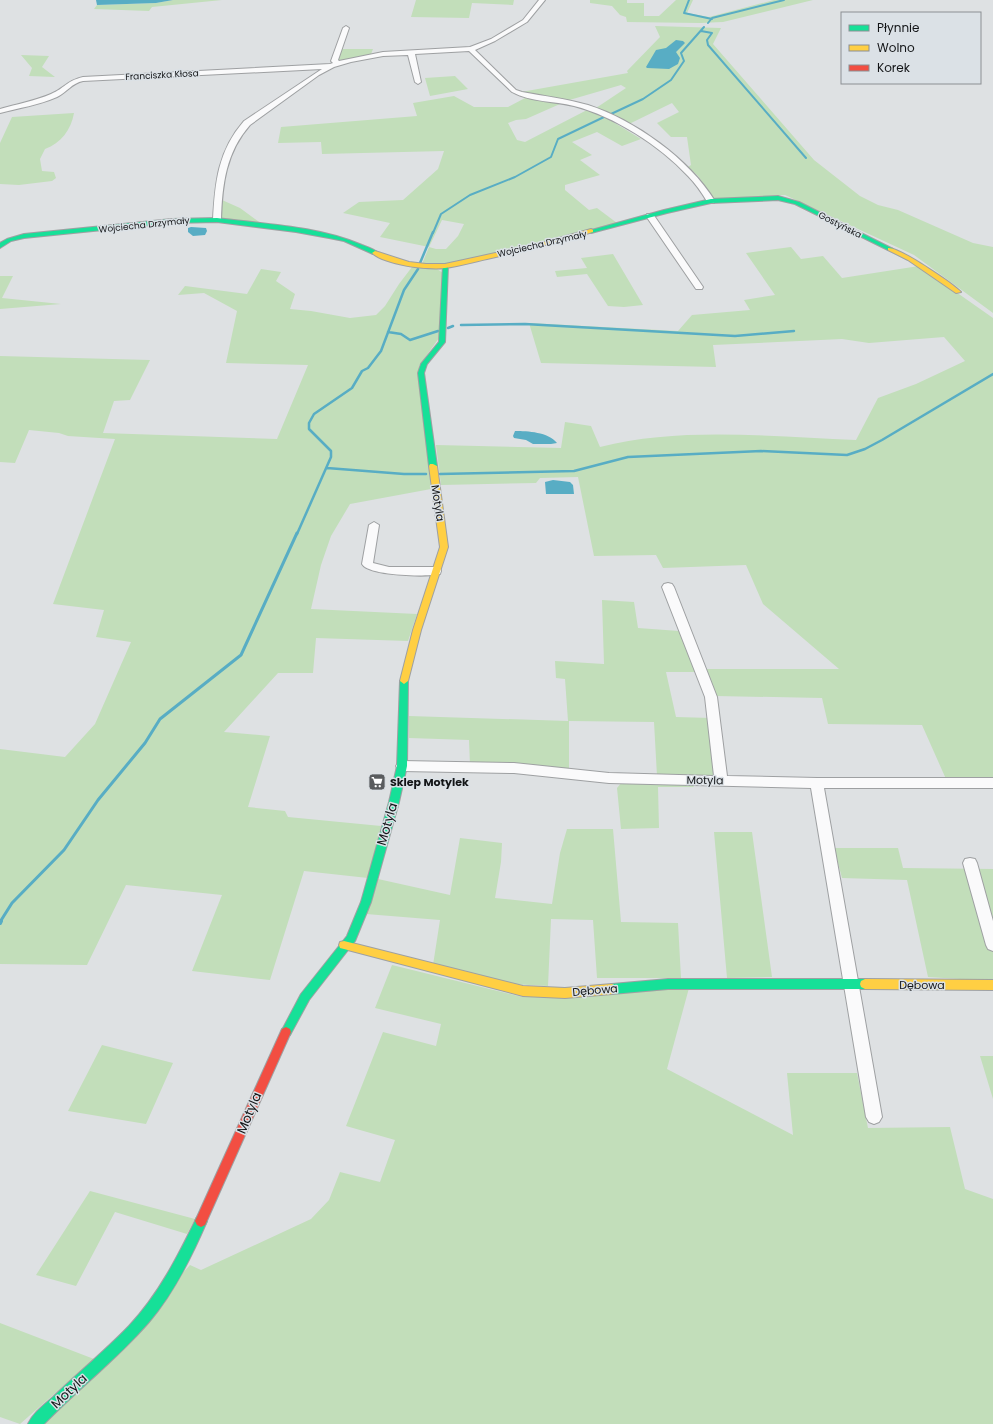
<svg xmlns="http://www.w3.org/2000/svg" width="993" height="1424" font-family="Poppins,sans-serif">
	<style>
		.green { fill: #c2deba; fill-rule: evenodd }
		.water { fill: #58adc4 }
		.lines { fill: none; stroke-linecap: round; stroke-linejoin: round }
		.stream-far3 { stroke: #58adc4; stroke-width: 2 }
		.stream-far2 { stroke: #58adc4; stroke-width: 2.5 }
		.stream-far1 { stroke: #58adc4; stroke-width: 3 }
		.stream { stroke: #58adc4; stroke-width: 4 }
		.street-casing { stroke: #9ea0a2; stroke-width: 2 }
		.fast-casing { stroke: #9ea0a2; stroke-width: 2 }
		.slow-casing { stroke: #9ea0a2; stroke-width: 2 }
		.jam-casing { stroke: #9ea0a2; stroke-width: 2 }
		.street { fill: #fafafb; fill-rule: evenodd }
		.fast { fill: #16e098; fill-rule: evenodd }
		.slow { fill: #ffcf43; fill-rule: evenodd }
		.jam { fill: #f24e42; fill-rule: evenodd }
		.labels { text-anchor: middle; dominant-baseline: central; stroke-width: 3; stroke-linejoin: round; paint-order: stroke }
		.far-street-label { font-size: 9px; fill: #131517; stroke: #dbe1e6 }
		.street-label { font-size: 11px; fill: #131517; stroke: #dbe1e6 }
		.poi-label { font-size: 11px; font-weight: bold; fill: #131517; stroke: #dbe1e6; text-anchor: start }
		.near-street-label { font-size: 13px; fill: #131517; stroke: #dbe1e6 }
	</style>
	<rect width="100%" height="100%" fill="#dee1e3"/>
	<path class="green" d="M 173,0 L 222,0 L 152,7 L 149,11 L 94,9 L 97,5 L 156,3 Z
		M 416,0 L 514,0 L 513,5 L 472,3 L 469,18 L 411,17 Z
		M 590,0 L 627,0 L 627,3 L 644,3 L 644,16 L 659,16 L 676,0 L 693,0 L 687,13 L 709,17 L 774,0 L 813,0 L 723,22 L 700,23 L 627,22 L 626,17 L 620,15 L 612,6 L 590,3 Z
		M 655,26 L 721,28 L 713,44 L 814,160 L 860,196 L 878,205 L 898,210 L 973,243 L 993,247 L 993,313 L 914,255 L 785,195 L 714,199 L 698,176 L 688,167 L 691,165 L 687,137 L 671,137 L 657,123 L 679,112 L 672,103 L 627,125 L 596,108 L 626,88 L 621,85 L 566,101 L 531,95 L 521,92 L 628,73 L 627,71 L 660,37 Z
		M 341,49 L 373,49 L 371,54 L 337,62 Z
		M 21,55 L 49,56 L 42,67 L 55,77 L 29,76 L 32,68 Z
		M 455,76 L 468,89 L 430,96 L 425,78 Z
		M 454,96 L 474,107 L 508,107 L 527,97 L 560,104 L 526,119 L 516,120 L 508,123 L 517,140 L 525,142 L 587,110 L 600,114 L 641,139 L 622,146 L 597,132 L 572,142 L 592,155 L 580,160 L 600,175 L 565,185 L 565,190 L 589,210 L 597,208 L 617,223 L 576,234 L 447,264 L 422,264 L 429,247 L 380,237 L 390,223 L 343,213 L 359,202 L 403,200 L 438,169 L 444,151 L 322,154 L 321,142 L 278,143 L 281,127 L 417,116 L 413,103 ZM 442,220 L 464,224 L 458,236 L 446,249 L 436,249 L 429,247 Z
		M 74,113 C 71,130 61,143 45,149 L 40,159 L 42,171 L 54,172 L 56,178 L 52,181 L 19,185 L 0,184 L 0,143 L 12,117 Z
		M 222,200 L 240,208 L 262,224 L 222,218 Z
		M 791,247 L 801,259 L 823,256 L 842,278 L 919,266 L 993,318 L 993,780 L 946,779 L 922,725 L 828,724 L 822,698 L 716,696 L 704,669 L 839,669 L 763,604 L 746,565 L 663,568 L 656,555 L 594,556 L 578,477 L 540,478 L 536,483 L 441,485 L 436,445 L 561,448 L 565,422 L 591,426 L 600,447 C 681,426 773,437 856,440 L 878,398 L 916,384 L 965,361 L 944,337 L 869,343 L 842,339 L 713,345 L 716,367 L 541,363 L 529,323 L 678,331 L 692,315 L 750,310 L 744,300 L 775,295 L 746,253 Z
		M 613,254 L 643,305 L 624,307 L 608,306 L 587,274 L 557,277 L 555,271 L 587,268 L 581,258 Z
		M 412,267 L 437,269 L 443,273 L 439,338 L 419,366 L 431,489 L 350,504 L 331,536 L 321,565 L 311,609 L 417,614 L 408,641 L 316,638 L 313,673 L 278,673 L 224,732 L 270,736 L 248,807 L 285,811 L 288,817 L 381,826 L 368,878 L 304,871 L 270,980 L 192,971 L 222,895 L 126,885 L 87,965 L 0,964 L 0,749 L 65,757 L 95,724 L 131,642 L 96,637 L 104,610 L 53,604 L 115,439 L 68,436 L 59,433 L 29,430 L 15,463 L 0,462 L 0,356 L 150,360 L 130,400 L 114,401 L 103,433 L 277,439 L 308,365 L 226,363 L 237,311 L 204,293 L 178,295 L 185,286 L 247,294 L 261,269 L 281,272 L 276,281 L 295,294 L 290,309 L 311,311 L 350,318 L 376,315 L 385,306 L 399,284 Z
		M 0,276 L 13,276 L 2,298 L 61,304 L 0,309 Z
		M 602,600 L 634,602 L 638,628 L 679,631 L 698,672 L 666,672 L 676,717 L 711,718 L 714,772 L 712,778 L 657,776 L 654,722 L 569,721 L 569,771 L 470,765 L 469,740 L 409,738 L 409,716 L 568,721 L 565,679 L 556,678 L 555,661 L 604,664 Z
		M 622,782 L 692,784 L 694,787 L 658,787 L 659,828 L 621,829 L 617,788 Z
		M 567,829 L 613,829 L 621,922 L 678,923 L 681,978 L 597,978 L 593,920 L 551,919 L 548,986 L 511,984 L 433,965 L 440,920 L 366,914 L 378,879 L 450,895 L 460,838 L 502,843 L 501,862 L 495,898 L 552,904 L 560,853 Z
		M 714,832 L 752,832 L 772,977 L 727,978 Z
		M 834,848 L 898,848 L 903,868 L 993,869 L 993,981 L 928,977 L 907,880 L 842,878 Z
		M 392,965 L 522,997 L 689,988 L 667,1069 L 793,1135 L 787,1073 L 857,1073 L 868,1128 L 950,1127 L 965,1189 L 993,1199 L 993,1424 L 45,1424 L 190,1265 L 201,1270 L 311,1219 L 329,1200 L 340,1172 L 380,1182 L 395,1140 L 346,1126 L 383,1032 L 436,1046 L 441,1024 L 375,1008 Z
		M 102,1045 L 173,1063 L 146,1124 L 68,1111 Z
		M 980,1056 L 993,1056 L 993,1099 Z
		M 90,1191 L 195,1219 L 187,1234 L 115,1212 L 76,1286 L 36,1275 Z
		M 0,1323 L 94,1359 L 20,1424 L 0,1417 Z"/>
	<path class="water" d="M 96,0 L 173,0 L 156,3 L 97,5 Z
		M 676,40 L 683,41 L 685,43 L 676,52 L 680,58 L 678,64 L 669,69 L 647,68 L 646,67 L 656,50 L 666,48 Z
		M 191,227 L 206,228 L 207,231 L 205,235 L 193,236 L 188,232 L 188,228 Z
		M 515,431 C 528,431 548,432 557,443 L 551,444 L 533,444 L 526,440 L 514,438 L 513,436 Z
		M 553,480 L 570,482 L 573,485 L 574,494 L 546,494 L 545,482 Z"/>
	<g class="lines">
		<path class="stream-far3" d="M 689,0 L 684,13 L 712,19
			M 708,23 L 712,18 L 784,0
			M 701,31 L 712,33 L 707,40 L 708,45 L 806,158
			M 611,114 L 643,99 L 671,80 L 684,61 L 681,53 L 704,27
			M 433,233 L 441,214 L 470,195 L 515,177 L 551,157 L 558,139 L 604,117"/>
		<path class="stream-far2" d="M 420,263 L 433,232
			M 461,325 L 525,324 L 735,336 L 794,331
			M 448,328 L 453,326
			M 388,332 L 401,334 L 410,340 L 438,331
			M 327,468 L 404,474 L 426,474
			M 440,474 L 574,471 L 628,457 L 761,451 L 847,455 L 865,449 L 882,440 L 993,374
			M 297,534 L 331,457 L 331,451 L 309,429 L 309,423 L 314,414 L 352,388 L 362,371 L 368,368 L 381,351 L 404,290 L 418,269"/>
		<path class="stream-far1" d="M 0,922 L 12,903 L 64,850 L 98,800 L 145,743 L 160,719 L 241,655 L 297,533"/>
		<path class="stream" d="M 0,923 L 1,921"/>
		<g class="street-casing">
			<path id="street" d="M 539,0 L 545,0 L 527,22 L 495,41 L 475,50 L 516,90 L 522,92 C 544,96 567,99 588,105 C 635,120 689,159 715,201 L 714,203 L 708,203 C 702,193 696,184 688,176 C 660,146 614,116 574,106 C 554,101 530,102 512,92 L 469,51 L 415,54 L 421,82 L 418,84 L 415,82 L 408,55 L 383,56 L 351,62 L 334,67 L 319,75 L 250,125 C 226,152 222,185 221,220 L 217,222 L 213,220 C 215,182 218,151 244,121 L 322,69 L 83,81 C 72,83 67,92 57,97 C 39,105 19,108 0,113 L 0,109 C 17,104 35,101 51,94 C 65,88 66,81 83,77 L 330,64 L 333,63 L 331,61 L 343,28 L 346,26 L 349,28 L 338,60 L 339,61 L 383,52 L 470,47 L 491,39 L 523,20 Z
				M 647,214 L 653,214 L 703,287 L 702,289 L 696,289 L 646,216 Z
				M 374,522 L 379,525 L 373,563 L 389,567 L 436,567 L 440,568 L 441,571 L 440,574 C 426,577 369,576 362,564 L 369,525 Z
				M 668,583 L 672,584 L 674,587 L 717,697 L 727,776 L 817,778 L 993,778 L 993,788 L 824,788 L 882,1117 L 879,1122 L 874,1124 L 869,1122 L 866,1117 L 811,788 L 609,783 L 514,773 L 402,771 L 398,769 L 396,766 L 398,763 L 402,761 L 514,763 L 609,773 L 714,776 L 705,697 L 662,587 L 664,584 Z
				M 970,858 L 975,859 L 977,863 L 993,921 L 993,951 L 988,949 L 986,945 L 963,863 L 965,859 Z"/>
		</g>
		<g class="fast-casing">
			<path id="fast" d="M 778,196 L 799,202 L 893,249 L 888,250 L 795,204 L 778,200 L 711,203 L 667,213 L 591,233 L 588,231 L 664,210 L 711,199 Z
				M 217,218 C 263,224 319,226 362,245 C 367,247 374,249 378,253 L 373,254 L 344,241 L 329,238 L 296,232 L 217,222 L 172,223 L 24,238 L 11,241 L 0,248 L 0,243 L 7,239 L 24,234 L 172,219 Z
				M 443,265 L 448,266 L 445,342 L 427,364 L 424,373 L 437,466 L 433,468 L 429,466 L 418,373 L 421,364 L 439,342 Z
				M 404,678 L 408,681 L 407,766 L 399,802 L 371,902 L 355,941 L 309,1000 L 290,1035 L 286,1037 L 282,1035 L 281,1032 L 301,994 L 347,936 L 361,902 L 389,802 L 397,766 L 400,681 Z
				M 668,979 L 865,979 L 869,981 L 870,984 L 869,987 L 865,989 L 668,989 L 612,994 L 608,992 L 607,989 L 608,986 L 612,984 Z
				M 201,1215 L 205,1217 L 207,1221 C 192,1256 174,1293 149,1322 C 117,1359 78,1389 44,1424 L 28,1424 C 33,1413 44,1405 53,1397 C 78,1373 105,1351 129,1326 C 159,1294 178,1256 197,1217 Z"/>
		</g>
		<g class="slow-casing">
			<path id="slow" d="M 591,229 L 593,230 L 593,232 C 558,242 523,251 487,259 C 473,262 459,266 445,268 C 427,270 386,265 372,253 L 375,251 L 409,262 L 426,264 L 445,264 L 537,244 Z
				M 888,248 C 899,247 952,283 961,292 L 956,293 L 908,260 L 888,250 Z
				M 430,464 L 433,464 L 437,466 L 448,547 L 421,630 L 408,681 L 404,684 L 400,681 L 413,630 L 440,547 L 429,466 Z
				M 344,941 L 523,986 L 565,988 L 612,984 L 616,986 L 617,989 L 616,992 L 612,994 L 565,998 L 523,996 L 344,949 L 340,948 L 339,945 L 340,942 Z
				M 865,979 L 993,980 L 993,990 L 865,989 L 861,987 L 860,984 L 861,981 Z"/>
		</g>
		<g class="jam-casing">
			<path id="jam" d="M 286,1027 L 290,1029 L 291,1032 L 205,1225 L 201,1227 L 197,1225 L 195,1221 L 197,1217 L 282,1029 Z"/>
		</g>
		<use href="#street" class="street"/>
		<use href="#fast" class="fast"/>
		<use href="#slow" class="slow"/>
		<use href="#jam" class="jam"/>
	</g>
	<defs>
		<g id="supermarket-square" transform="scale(0.9)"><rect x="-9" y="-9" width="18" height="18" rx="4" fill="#5a5c5e" stroke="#dbe1e6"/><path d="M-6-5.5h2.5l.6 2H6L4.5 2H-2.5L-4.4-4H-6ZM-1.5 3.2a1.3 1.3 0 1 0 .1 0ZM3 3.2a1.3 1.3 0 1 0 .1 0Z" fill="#fff"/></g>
	</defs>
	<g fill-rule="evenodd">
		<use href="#supermarket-square" x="377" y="782"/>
	</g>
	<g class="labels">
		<g class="far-street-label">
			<text transform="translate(162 75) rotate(-3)">Franciszka Kłosa</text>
			<text transform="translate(144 225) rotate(-6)">Wojciecha Drzymały</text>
			<text transform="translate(840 225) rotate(27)">Gostyńska</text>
			<text transform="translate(542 244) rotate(-13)">Wojciecha Drzymały</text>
		</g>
		<g class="street-label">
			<text transform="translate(438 503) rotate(81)">Motyla</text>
			<text transform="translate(705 780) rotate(1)">Motyla</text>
			<text x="922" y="985">Dębowa</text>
			<text transform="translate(595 990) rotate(-5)">Dębowa</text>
		</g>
		<g class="poi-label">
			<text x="390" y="782">Sklep Motylek</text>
		</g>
		<g class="near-street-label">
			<text transform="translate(387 824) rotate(-74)">Motyla</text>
			<text transform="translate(249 1113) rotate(-67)">Motyla</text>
			<text transform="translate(69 1391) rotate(-43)">Motyla</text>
		</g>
	</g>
	<rect x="841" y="12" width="140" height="72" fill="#dbe1e6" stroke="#8b8f93"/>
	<rect x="849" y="25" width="20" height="6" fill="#16e098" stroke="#8b8f93"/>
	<text x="877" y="32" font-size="12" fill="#131517">Płynnie</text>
	<rect x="849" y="45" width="20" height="6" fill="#ffcf43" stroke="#8b8f93"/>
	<text x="877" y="52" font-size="12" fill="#131517">Wolno</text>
	<rect x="849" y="65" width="20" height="6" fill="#f24e42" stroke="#8b8f93"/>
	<text x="877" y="72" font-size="12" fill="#131517">Korek</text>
</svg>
